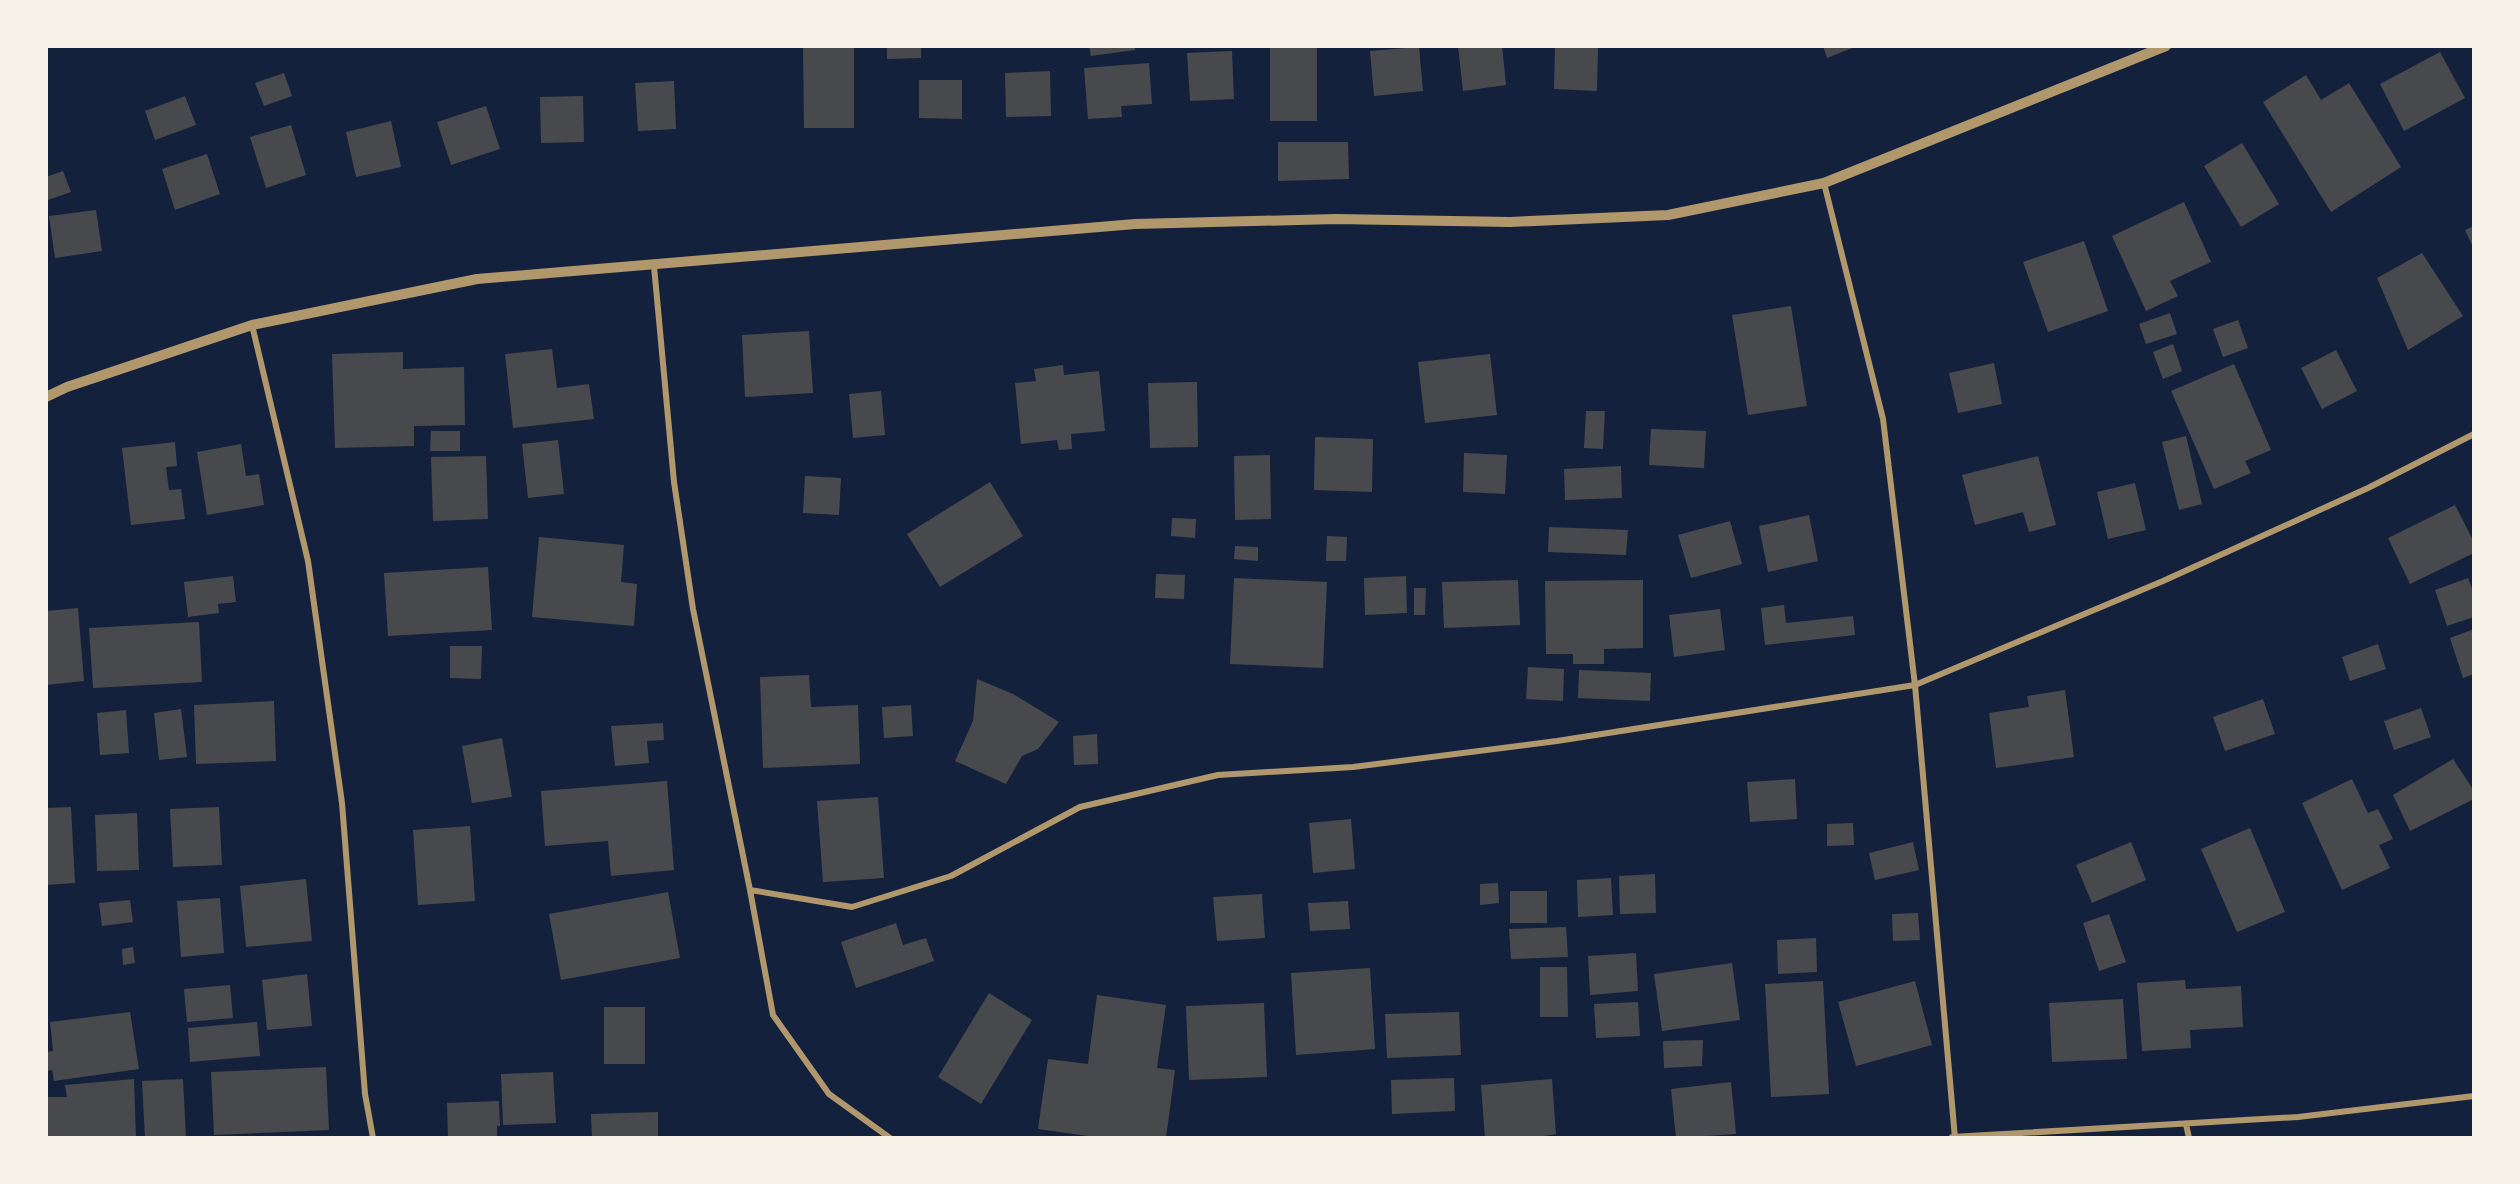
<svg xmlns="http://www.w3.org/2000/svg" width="2520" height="1184" font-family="'Nunito Sans',sans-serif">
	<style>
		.building { fill: #48494c }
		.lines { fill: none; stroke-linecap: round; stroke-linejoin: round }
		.minor { stroke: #b1986c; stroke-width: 6 }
		.tertiary { stroke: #b1986c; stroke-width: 10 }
	</style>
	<rect width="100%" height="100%" fill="#14213d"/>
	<path class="building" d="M 803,46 L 854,46 L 854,128 L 804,128 Z
		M 887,46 L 921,46 L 921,58 L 887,59 Z
		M 1089,46 L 1135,46 L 1135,50 L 1091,56 Z
		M 1270,46 L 1317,46 L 1317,121 L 1270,121 Z
		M 1458,46 L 1502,46 L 1506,85 L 1463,91 Z
		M 1555,46 L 1598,46 L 1597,91 L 1554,89 Z
		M 1823,46 L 1855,46 L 1855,47 L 1827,58 Z
		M 1419,47 L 1423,91 L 1374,96 L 1370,51 Z
		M 1232,51 L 1234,99 L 1190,101 L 1187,53 Z
		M 2440,52 L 2465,98 L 2404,131 L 2380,84 Z
		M 1149,63 L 1152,104 L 1121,106 L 1122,117 L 1088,119 L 1084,68 Z
		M 1050,71 L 1051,116 L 1006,117 L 1005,73 Z
		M 284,73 L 292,96 L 264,106 L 255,83 Z
		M 2306,75 L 2321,100 L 2349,83 L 2401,167 L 2331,212 L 2263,102 Z
		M 919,80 L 962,80 L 962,119 L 919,118 Z
		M 674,81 L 676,129 L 638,131 L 635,83 Z
		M 185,96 L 196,125 L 155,140 L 145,111 Z
		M 583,96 L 584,142 L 541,143 L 540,97 Z
		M 486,106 L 500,149 L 451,165 L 437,122 Z
		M 391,121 L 401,167 L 356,177 L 346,132 Z
		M 291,125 L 306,175 L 266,188 L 250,137 Z
		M 1278,142 L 1348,142 L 1349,179 L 1278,181 Z
		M 2242,143 L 2279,204 L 2241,227 L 2204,166 Z
		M 207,154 L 220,194 L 175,210 L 162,169 Z
		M 63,171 L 71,192 L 48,200 L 46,177 Z
		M 2184,202 L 2211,262 L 2170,281 L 2178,296 L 2146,311 L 2112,236 Z
		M 96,210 L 102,251 L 55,258 L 49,216 Z
		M 2474,226 L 2474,249 L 2465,230 Z
		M 2084,241 L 2108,311 L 2048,332 L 2023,262 Z
		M 2422,253 L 2463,316 L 2408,350 L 2377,278 Z
		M 1791,306 L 1807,406 L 1748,415 L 1732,315 Z
		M 2170,313 L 2177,334 L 2146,344 L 2139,324 Z
		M 2238,320 L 2248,348 L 2223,357 L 2213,329 Z
		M 809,331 L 813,393 L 745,397 L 742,335 Z
		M 2173,344 L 2182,371 L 2163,379 L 2153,352 Z
		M 552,349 L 557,388 L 589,384 L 594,419 L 513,428 L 505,354 Z
		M 2336,350 L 2357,391 L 2322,409 L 2301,368 Z
		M 403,352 L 403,369 L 464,367 L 465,425 L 414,426 L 414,446 L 335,448 L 332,354 Z
		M 1490,354 L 1497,415 L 1425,423 L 1418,362 Z
		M 1994,363 L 2002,404 L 1958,413 L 1949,373 Z
		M 2234,364 L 2271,450 L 2245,461 L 2251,473 L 2214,489 L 2171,391 Z
		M 1063,365 L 1064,375 L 1099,371 L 1105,431 L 1071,434 L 1072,449 L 1059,450 L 1057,440 L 1021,444 L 1015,383 L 1036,381 L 1034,369 Z
		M 1197,382 L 1198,447 L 1150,448 L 1148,383 Z
		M 881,391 L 885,435 L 853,438 L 849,394 Z
		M 1586,411 L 1605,411 L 1603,449 L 1584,448 Z
		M 1651,429 L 1706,431 L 1704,468 L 1649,465 Z
		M 431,431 L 460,431 L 460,451 L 430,451 Z
		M 2186,436 L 2202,504 L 2179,510 L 2162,442 Z
		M 1315,437 L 1373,439 L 1372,492 L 1314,490 Z
		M 558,440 L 564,494 L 528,498 L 522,444 Z
		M 175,442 L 177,466 L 166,467 L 169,490 L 181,489 L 185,519 L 131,525 L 122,448 Z
		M 241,444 L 246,476 L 259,474 L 264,505 L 207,515 L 197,452 Z
		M 1464,453 L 1507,455 L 1505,494 L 1463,492 Z
		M 1270,455 L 1271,519 L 1235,520 L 1234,456 Z
		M 486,456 L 488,519 L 433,521 L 431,457 Z
		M 2038,456 L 2056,525 L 2029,532 L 2023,512 L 1975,525 L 1962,475 Z
		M 1621,466 L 1622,498 L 1565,500 L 1564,469 Z
		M 805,476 L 841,478 L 839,515 L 803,513 Z
		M 990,482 L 1023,536 L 940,587 L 907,534 Z
		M 2135,483 L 2146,530 L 2108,539 L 2097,492 Z
		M 2455,505 L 2474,542 L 2474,553 L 2410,584 L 2388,538 Z
		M 1809,515 L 1818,561 L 1768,572 L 1759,526 Z
		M 1172,518 L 1196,519 L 1195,538 L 1171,536 Z
		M 1730,521 L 1742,564 L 1691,578 L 1678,535 Z
		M 1549,527 L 1628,530 L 1626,555 L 1548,552 Z
		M 1327,536 L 1347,537 L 1346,561 L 1326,561 Z
		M 539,537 L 624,545 L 621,582 L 637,584 L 634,626 L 532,617 Z
		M 1235,546 L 1258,547 L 1258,561 L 1234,559 Z
		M 488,567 L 492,630 L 388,636 L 384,573 Z
		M 1156,574 L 1185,575 L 1184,599 L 1155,598 Z
		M 233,576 L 236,602 L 218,604 L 219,613 L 188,617 L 184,582 Z
		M 1406,576 L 1407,613 L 1365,615 L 1364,578 Z
		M 1234,578 L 1327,582 L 1323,668 L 1230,664 Z
		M 2468,578 L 2474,594 L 2474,617 L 2447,626 L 2435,590 Z
		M 1518,580 L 1520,625 L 1444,628 L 1442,582 Z
		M 1643,580 L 1643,648 L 1604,649 L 1604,664 L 1573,664 L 1573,654 L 1546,654 L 1545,581 Z
		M 1414,588 L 1426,588 L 1425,615 L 1414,615 Z
		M 1784,605 L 1786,623 L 1853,616 L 1855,635 L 1765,645 L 1761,608 Z
		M 78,608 L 84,681 L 46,685 L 46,611 Z
		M 1720,609 L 1725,650 L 1674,657 L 1669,615 Z
		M 199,622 L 202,682 L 93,688 L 89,628 Z
		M 2474,629 L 2474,674 L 2463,678 L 2450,638 Z
		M 2378,644 L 2386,669 L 2350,681 L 2342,657 Z
		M 450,646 L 482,646 L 481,679 L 450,678 Z
		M 1528,667 L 1564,669 L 1563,701 L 1526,699 Z
		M 1579,670 L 1651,673 L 1650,701 L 1578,698 Z
		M 809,675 L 811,707 L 858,705 L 860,764 L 763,768 L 760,677 Z
		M 977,679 L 1013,694 L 1059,722 L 1038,749 L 1022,756 L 1006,784 L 955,761 L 973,721 Z
		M 2065,690 L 2074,757 L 1996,768 L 1989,713 L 2029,707 L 2027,696 Z
		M 2263,699 L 2275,734 L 2225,751 L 2213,717 Z
		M 274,701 L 276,761 L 196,764 L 194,705 Z
		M 911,705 L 913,736 L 884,738 L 882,707 Z
		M 2421,708 L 2431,737 L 2394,750 L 2384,721 Z
		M 181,709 L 187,757 L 159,760 L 154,713 Z
		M 126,710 L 129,753 L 100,755 L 97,713 Z
		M 663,723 L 664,740 L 647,741 L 649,763 L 615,766 L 611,726 Z
		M 1097,734 L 1098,764 L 1074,765 L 1073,736 Z
		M 502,738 L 512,797 L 472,803 L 462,746 Z
		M 2453,759 L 2474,791 L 2474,799 L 2410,831 L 2393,795 Z
		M 1795,779 L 1797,819 L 1750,822 L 1747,782 Z
		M 2352,779 L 2368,813 L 2378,809 L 2393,839 L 2379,845 L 2390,868 L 2342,890 L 2302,803 Z
		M 667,781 L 674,870 L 611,876 L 608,841 L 545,846 L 541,791 Z
		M 878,797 L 884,878 L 823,882 L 817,801 Z
		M 71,807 L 75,883 L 46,885 L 46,808 Z
		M 219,807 L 222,865 L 173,867 L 170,809 Z
		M 137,813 L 139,870 L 97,871 L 95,815 Z
		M 1351,819 L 1355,869 L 1313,873 L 1309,823 Z
		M 1853,823 L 1854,845 L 1827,846 L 1827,824 Z
		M 470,826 L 475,901 L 418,905 L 413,830 Z
		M 2250,828 L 2285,912 L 2237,932 L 2201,849 Z
		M 1913,842 L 1919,870 L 1875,880 L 1869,853 Z
		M 2131,842 L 2146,880 L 2092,903 L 2076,865 Z
		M 1655,874 L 1656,913 L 1620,914 L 1619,876 Z
		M 1611,878 L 1613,915 L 1578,917 L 1577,880 Z
		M 306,879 L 312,941 L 246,947 L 240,886 Z
		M 1498,883 L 1499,903 L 1480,905 L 1480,884 Z
		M 1510,891 L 1547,891 L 1547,923 L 1510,923 Z
		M 668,892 L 680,958 L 561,980 L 549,914 Z
		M 1262,894 L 1265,938 L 1217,941 L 1213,897 Z
		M 220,898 L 224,953 L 181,957 L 177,901 Z
		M 130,900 L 133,922 L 102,926 L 99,903 Z
		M 1348,901 L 1350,929 L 1310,931 L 1308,903 Z
		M 1918,913 L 1920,940 L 1893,941 L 1892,914 Z
		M 2109,914 L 2126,962 L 2099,971 L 2083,923 Z
		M 896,923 L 903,945 L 926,938 L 934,961 L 856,988 L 841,942 Z
		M 1566,927 L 1568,957 L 1511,959 L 1509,929 Z
		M 1816,938 L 1817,972 L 1778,974 L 1777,940 Z
		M 133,947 L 135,963 L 123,965 L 122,949 Z
		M 1636,953 L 1638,991 L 1590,995 L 1588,956 Z
		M 1732,963 L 1740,1020 L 1662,1031 L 1654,974 Z
		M 1540,967 L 1567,967 L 1568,1017 L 1540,1017 Z
		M 1370,968 L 1375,1049 L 1296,1055 L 1291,973 Z
		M 307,974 L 312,1026 L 267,1030 L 262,980 Z
		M 2185,980 L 2186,989 L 2241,986 L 2243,1027 L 2190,1030 L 2191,1048 L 2142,1051 L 2137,983 Z
		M 1823,981 L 1829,1094 L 1771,1097 L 1765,984 Z
		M 1915,981 L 1932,1045 L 1856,1066 L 1838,1002 Z
		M 230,985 L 233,1018 L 187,1022 L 184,989 Z
		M 989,993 L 1032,1020 L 981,1104 L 938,1077 Z
		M 1097,995 L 1166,1005 L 1157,1068 L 1175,1070 L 1166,1138 L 1102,1138 L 1038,1129 L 1048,1059 L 1088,1064 Z
		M 2123,999 L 2127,1059 L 2052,1062 L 2049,1003 Z
		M 1638,1002 L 1640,1036 L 1596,1038 L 1594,1004 Z
		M 1264,1003 L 1267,1077 L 1189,1080 L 1186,1006 Z
		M 604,1007 L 645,1007 L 645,1064 L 604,1064 Z
		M 130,1012 L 139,1069 L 54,1081 L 52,1070 L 46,1071 L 46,1052 L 53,1051 L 50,1022 Z
		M 1459,1012 L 1461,1055 L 1387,1058 L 1385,1014 Z
		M 257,1022 L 260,1056 L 190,1062 L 188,1028 Z
		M 1703,1040 L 1702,1066 L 1664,1068 L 1663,1041 Z
		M 326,1067 L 329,1130 L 214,1135 L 211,1072 Z
		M 553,1072 L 556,1123 L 503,1125 L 501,1074 Z
		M 1454,1078 L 1455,1111 L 1392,1114 L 1391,1080 Z
		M 134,1079 L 136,1138 L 46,1138 L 46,1097 L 67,1097 L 65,1085 Z
		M 183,1079 L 186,1138 L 145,1138 L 142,1081 Z
		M 1552,1079 L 1556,1134 L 1532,1138 L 1485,1138 L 1481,1085 Z
		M 1731,1082 L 1736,1134 L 1676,1138 L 1671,1089 Z
		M 499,1101 L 500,1126 L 497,1126 L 497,1138 L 448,1138 L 447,1103 Z
		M 658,1112 L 658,1138 L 592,1138 L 591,1114 Z"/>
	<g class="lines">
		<path class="minor" d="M 1824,183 L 1883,419 L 1915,685 L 1955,1138
			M 654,266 L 674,482 L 693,609 L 750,890 L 773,1015 L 829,1094 L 890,1138
			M 252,325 L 308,561 L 342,803 L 365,1094 L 373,1138
			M 750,890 L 852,907 L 951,876 L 1080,807 L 1218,775 L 1353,767 L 1557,741 L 1915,685 L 2163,581 L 2368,488 L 2474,434
			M 2186,1124 L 2189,1138
			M 1952,1137 L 2298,1117 L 2474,1096"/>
		<path class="tertiary" d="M 46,397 L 67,387 L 252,325 L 477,279 L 1135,224 L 1336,219 L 1510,222 L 1668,215 L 1824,183 L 2166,46"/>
	</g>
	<rect width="2520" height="1184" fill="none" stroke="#f6f1e7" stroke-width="96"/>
</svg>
